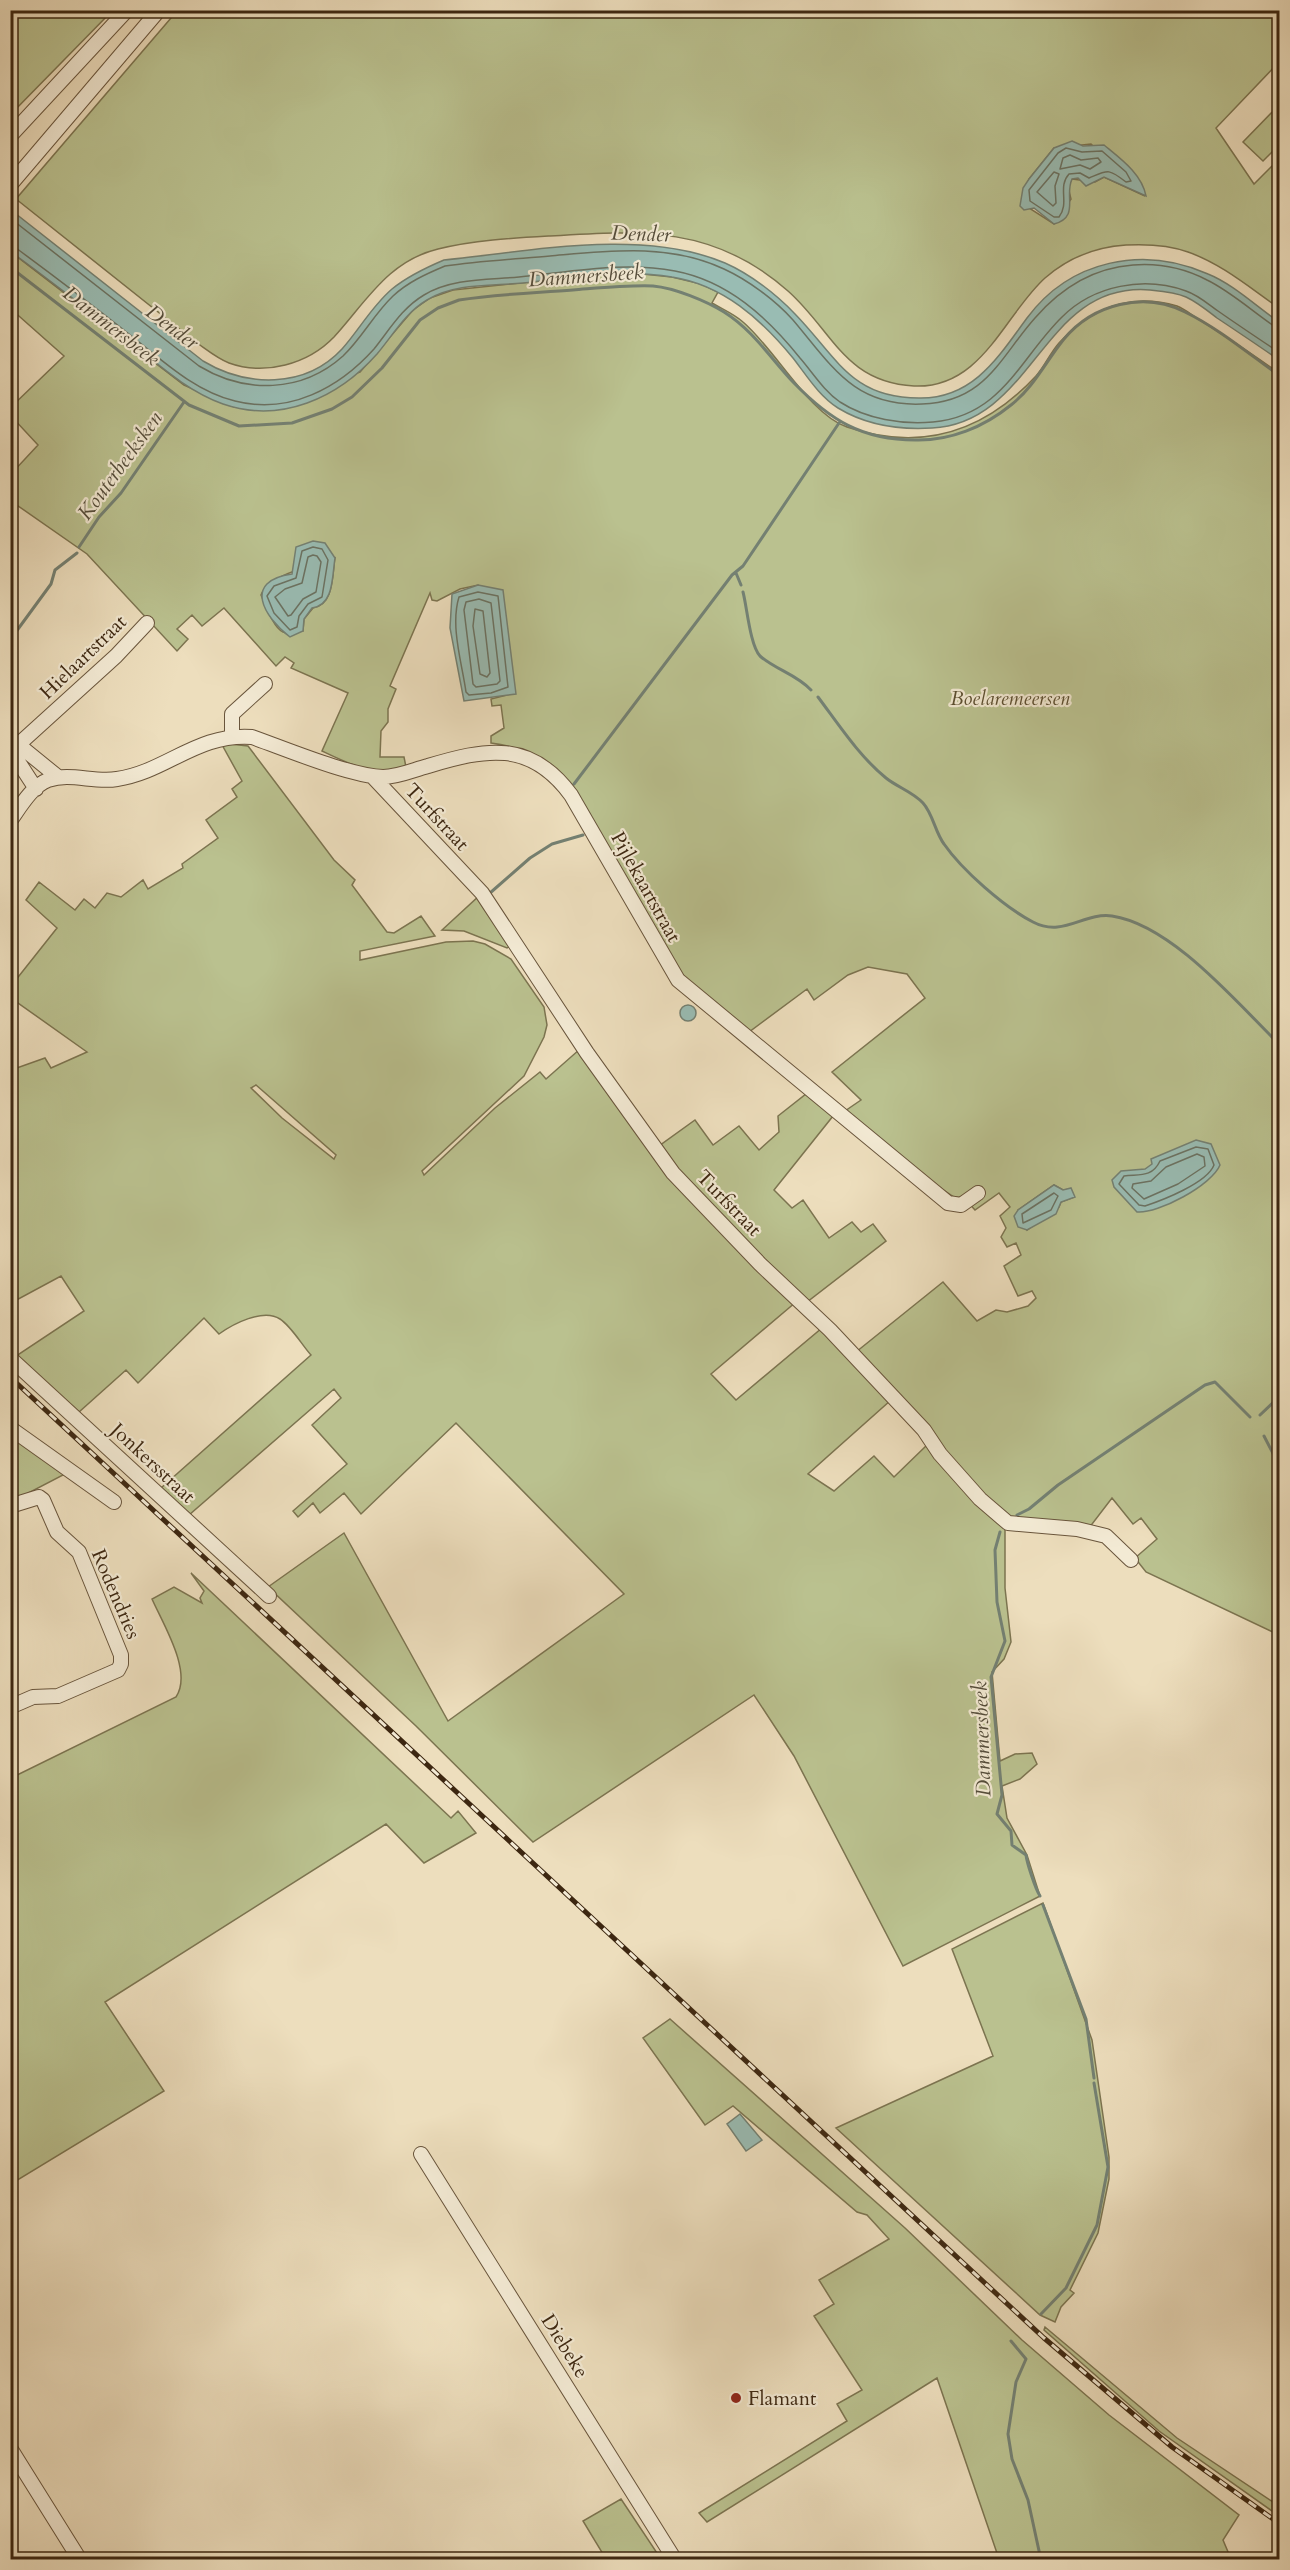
<svg xmlns="http://www.w3.org/2000/svg" width="1290" height="2570" font-family="Cardo,serif">
	<style>
		.green { fill: #bac18f; stroke: #7c7450; stroke-width: 1.5; fill-rule: evenodd }
		.water { fill: #99bcb3; stroke: #748072; stroke-width: 1.5 }
		.lines { fill: none; stroke-linecap: round; stroke-linejoin: round }
		.shore { stroke: #6b7262; stroke-width: 1.5 }
		.stream { stroke: #748072; stroke-width: 3 }
		.minor-casing { stroke: #69553c; stroke-width: 16 }
		.minor { stroke: #f3ead4; stroke-width: 14 }
		.rail-casing { stroke: #3d2711; stroke-width: 5 }
		.rail { stroke: #f3ead4; stroke-width: 3; stroke-dasharray: 9; stroke-linecap: butt }
		.poi-dot { fill: #8f2418; stroke: #f3ead4; stroke-width: 2 }
		.labels { text-anchor: middle; dominant-baseline: central; stroke-width: 4.5; stroke-linejoin: round; paint-order: stroke }
		.street-label { font-size: 20px; fill: #3d2711; stroke: #f3ead4 }
		.park-label { font-size: 20px; font-style: italic; fill: #5c4e30; stroke: #f3ead4 }
		.poi-label { font-size: 20px; fill: #3d2711; stroke: #f3ead4; text-anchor: start }
		.water-label { font-size: 21px; font-style: italic; fill: #544c3a; stroke: #f3ead4 }
	</style>
	<rect width="100%" height="100%" fill="#eddebd"/>
	<filter id="stains"><feTurbulence type="fractalNoise" baseFrequency=".00333" numOctaves="4"/><feColorMatrix values="0 0 0 0 .2 0 0 0 0 .09 0 0 0 0 .02 0 0 0 .5 -.17"/></filter>
	<radialGradient id="worn" r=".72"><stop offset=".6" stop-color="#630" stop-opacity="0"/><stop offset="1" stop-color="#630" stop-opacity=".3"/></radialGradient>
	<path class="green" d="M 1194,10 L 1199,14 L 1202,10 L 1279,11 L 1279,62 L 1216,128 L 1254,184 L 1279,159 L 1279,308 C 1250,288 1222,264 1188,252 C 1169,245 1146,244 1126,245 C 1095,247 1069,257 1045,278 C 1004,315 982,389 914,386 C 844,382 833,331 788,291 C 715,226 642,230 550,236 C 513,238 474,240 438,249 C 388,261 366,302 334,337 C 308,364 265,376 229,363 C 218,359 207,350 197,343 L 16,199 L 177,11 ZM 1091,144 L 1145,196 L 1104,177 L 1095,182 L 1072,179 L 1068,187 L 1071,199 L 1054,224 L 1029,208 L 1023,198 L 1029,179 L 1054,148 Z
		M 10,11 L 112,11 L 11,114 L 10,114 Z
		M 1279,105 L 1279,145 L 1263,161 L 1243,142 Z
		M 11,252 L 184,385 L 234,407 L 360,372 L 413,310 L 430,298 L 453,290 L 623,272 L 672,277 L 701,284 L 718,292 L 712,303 C 722,309 734,314 743,322 C 775,349 810,415 847,427 C 921,452 984,432 1036,376 C 1045,366 1050,353 1059,343 C 1091,308 1129,292 1177,306 C 1185,309 1193,316 1200,320 C 1227,337 1253,355 1279,373 L 1279,1635 L 1146,1572 L 1135,1558 L 1157,1539 L 1141,1518 L 1133,1524 L 1112,1498 L 1089,1528 L 1003,1516 L 856,1352 L 943,1282 L 977,1321 L 996,1310 L 1007,1312 L 1028,1306 L 1036,1298 L 1032,1291 L 1018,1296 L 1004,1266 L 1021,1255 L 1016,1243 L 1007,1247 L 1001,1237 L 1006,1228 L 1000,1216 L 1010,1207 L 999,1193 L 975,1210 L 964,1198 L 954,1197 L 942,1189 L 845,1111 L 861,1100 L 832,1072 L 925,998 L 907,974 L 868,967 L 848,975 L 814,1000 L 807,989 L 749,1032 L 683,976 L 576,794 C 551,761 533,749 491,743 L 491,736 L 504,728 L 501,705 L 492,706 L 491,699 L 515,693 L 510,658 L 478,585 L 460,589 L 437,601 L 432,600 L 430,593 L 390,686 L 396,689 L 388,709 L 388,722 L 381,731 L 380,757 L 404,757 L 406,767 C 376,778 349,764 322,751 L 348,693 L 291,668 L 294,663 L 285,657 L 276,666 L 224,608 L 202,626 L 192,615 L 177,629 L 188,639 L 177,651 L 87,554 L 11,501 L 11,474 L 38,445 L 11,416 L 10,408 L 64,356 L 11,309 ZM 335,558 C 332,576 334,605 313,608 L 304,619 L 303,631 C 297,631 288,634 283,632 C 274,629 265,604 261,595 C 268,574 314,566 335,558 ZM 1054,1185 L 1063,1190 L 1071,1189 L 1074,1197 L 1061,1202 L 1059,1207 L 1027,1230 L 1018,1210 Z
		M 221,743 L 248,746 L 334,860 L 355,880 L 352,885 L 387,932 L 394,933 L 421,916 L 435,936 L 360,951 L 360,960 L 446,942 L 473,941 L 485,944 L 511,959 L 544,1007 L 547,1025 L 544,1037 L 524,1076 L 422,1171 L 424,1175 L 495,1108 L 540,1072 L 546,1079 L 580,1049 L 633,1125 L 796,1302 L 711,1374 L 736,1400 L 822,1328 L 891,1400 L 808,1474 L 834,1491 L 874,1456 L 894,1477 L 928,1444 L 1005,1527 L 1005,1588 L 1011,1642 L 1004,1659 L 992,1672 L 1000,1761 L 1015,1754 L 1032,1753 L 1037,1764 L 1020,1779 L 1002,1786 L 1007,1818 L 1027,1855 L 1040,1896 L 903,1966 L 794,1756 L 754,1695 L 533,1842 L 416,1726 L 268,1587 L 344,1533 L 448,1721 L 624,1594 L 456,1423 L 361,1514 L 344,1493 L 320,1513 L 313,1503 L 298,1517 L 293,1511 L 347,1464 L 312,1425 L 341,1398 L 334,1389 L 189,1515 L 161,1488 L 311,1355 C 302,1345 291,1326 280,1319 C 263,1308 233,1324 219,1334 L 204,1318 L 138,1383 L 126,1370 L 79,1412 L 16,1356 L 84,1311 L 61,1276 L 11,1303 L 11,1070 L 45,1058 L 51,1068 L 87,1052 L 11,998 L 11,986 L 57,928 L 26,900 L 39,882 L 75,910 L 84,899 L 95,908 L 107,893 L 121,897 L 143,880 L 148,889 L 183,868 L 182,864 L 218,838 L 206,820 L 237,797 L 232,789 L 242,781 ZM 256,1085 L 336,1155 L 334,1159 L 282,1118 L 251,1088 Z
		M 479,896 L 510,946 L 507,948 L 464,931 L 442,930 Z
		M 806,1094 L 833,1116 L 774,1190 L 792,1208 L 803,1200 L 829,1238 L 852,1222 L 861,1232 L 873,1224 L 886,1241 L 807,1302 L 681,1175 L 659,1146 L 695,1120 L 713,1145 L 739,1126 L 759,1150 L 779,1132 L 778,1116 Z
		M 11,1432 L 67,1473 L 11,1502 Z
		M 191,1573 L 451,1818 L 458,1811 L 476,1833 L 424,1863 L 386,1824 L 105,2002 L 164,2091 L 11,2184 L 11,1778 L 176,1697 C 193,1672 163,1624 152,1599 L 174,1587 L 202,1603 L 200,1598 L 204,1591 Z
		M 1043,1903 L 1092,2040 L 1109,2157 L 1109,2179 L 1098,2233 L 1070,2290 L 1074,2293 L 1061,2307 L 1055,2322 L 1040,2315 L 836,2128 L 993,2056 L 952,1949 Z
		M 670,2019 L 905,2228 L 1022,2340 L 1109,2415 L 1239,2515 L 1223,2540 L 1231,2559 L 999,2559 L 937,2378 L 707,2522 L 699,2513 L 847,2421 L 837,2404 L 862,2390 L 814,2316 L 834,2304 L 819,2280 L 889,2239 L 867,2215 L 857,2212 L 733,2106 L 705,2125 L 643,2038 Z
		M 1045,2327 L 1177,2438 L 1279,2506 L 1279,2516 L 1159,2431 L 1044,2330 Z
		M 621,2499 L 661,2559 L 606,2559 L 583,2521 Z"/>
	<path class="water" d="M 1072,141 L 1083,146 L 1104,145 C 1121,159 1142,174 1146,196 L 1104,177 L 1086,186 L 1078,178 L 1072,179 C 1064,196 1080,217 1054,224 L 1034,208 L 1024,210 L 1020,206 L 1023,188 L 1029,179 L 1054,148 Z
		M 11,210 L 203,361 C 246,387 305,389 342,349 C 359,330 372,306 392,289 C 408,276 425,268 444,260 C 531,251 643,228 725,263 C 750,274 776,294 795,314 C 837,357 851,399 921,398 C 974,398 999,356 1027,318 C 1070,260 1143,245 1208,274 C 1233,284 1257,307 1279,322 L 1279,360 C 1259,346 1238,332 1217,318 C 1208,311 1197,302 1186,297 C 1175,292 1161,291 1150,290 C 1042,281 1035,423 932,428 C 900,430 866,425 838,408 C 819,396 807,376 793,358 C 761,319 723,285 672,277 C 622,268 572,278 523,283 C 491,286 455,283 427,300 C 405,313 393,335 377,354 C 338,398 281,424 223,404 C 187,391 159,365 130,342 C 90,312 51,281 11,252 Z
		M 313,541 L 325,543 L 335,558 C 332,577 334,605 312,608 L 304,619 L 303,631 L 290,637 C 264,617 242,581 292,574 L 296,547 Z
		M 478,585 L 503,590 L 516,694 L 464,701 L 450,628 L 452,594 Z
		M680 1013a8 8 0 1 1 16 0a8 8 0 1 1-16 0Z
		M 1196,1140 L 1211,1144 L 1220,1165 C 1212,1185 1158,1214 1137,1212 L 1114,1187 L 1112,1180 L 1121,1171 L 1145,1169 L 1152,1164 L 1151,1159 Z
		M 1054,1185 L 1063,1190 L 1071,1188 L 1075,1197 L 1061,1202 L 1056,1214 L 1027,1230 L 1018,1227 L 1014,1216 L 1018,1210 Z
		M 740,2114 L 762,2140 L 746,2151 L 727,2124 Z"/>
	<g class="lines">
		<path class="shore" d="M 1066,148 L 1082,152 L 1102,151 L 1126,172 L 1131,181 L 1126,182 C 1108,168 1108,170 1089,178 L 1080,173 L 1069,174 C 1057,187 1070,203 1059,217 L 1054,217 L 1030,201 L 1029,190 L 1058,153 Z
			M 1070,155 L 1081,160 L 1098,158 L 1101,162 L 1090,169 L 1080,165 L 1060,169 L 1063,158 Z
			M 1054,172 L 1059,174 L 1055,186 L 1056,203 L 1053,206 L 1037,192 Z
			M 10,218 L 199,366 C 245,394 302,393 343,356 C 362,338 374,314 393,296 C 408,282 426,274 445,266 C 479,261 515,259 550,256 C 608,251 669,243 724,269 C 748,280 775,300 793,320 C 832,366 854,407 922,404 C 986,402 1000,357 1035,318 C 1061,288 1093,268 1133,265 C 1158,263 1184,268 1207,280 C 1230,291 1252,311 1274,326 L 1280,327
			M 10,247 L 16,248 C 54,276 92,305 129,334 C 162,360 194,391 235,401 C 289,415 339,388 374,349 C 390,329 402,308 424,295 C 452,278 488,280 519,277 C 571,272 623,261 675,271 C 728,281 767,317 800,358 C 813,373 824,391 840,402 C 866,419 903,425 933,422 C 1002,416 1020,358 1062,317 C 1094,285 1144,276 1186,291 C 1198,295 1208,304 1218,311 C 1238,325 1259,339 1280,353
			M 313,547 L 322,549 L 328,560 L 322,597 L 308,604 L 299,616 L 297,627 L 290,630 L 274,613 L 267,596 L 274,586 L 296,578 L 302,551 Z
			M 313,555 L 317,556 L 321,562 L 316,592 L 303,599 L 291,615 L 288,616 L 275,597 L 285,589 L 302,583 L 308,557 Z
			M 478,592 L 498,596 L 508,687 L 491,693 L 469,695 L 466,692 C 462,663 450,626 459,597 Z
			M 479,599 L 491,603 L 500,681 L 497,684 L 476,687 L 473,684 L 464,610 L 466,602 Z
			M 475,609 L 483,611 L 490,673 L 487,677 L 480,674 L 473,626 Z
			M 1196,1147 L 1208,1149 L 1214,1165 C 1207,1183 1163,1200 1145,1206 L 1139,1205 L 1119,1184 L 1124,1176 C 1139,1174 1152,1178 1160,1161 Z
			M 1197,1154 L 1204,1157 L 1205,1166 L 1178,1184 L 1144,1199 L 1132,1188 L 1133,1184 L 1151,1181 L 1166,1167 Z
			M 1054,1193 L 1058,1196 L 1051,1210 L 1023,1223 L 1022,1214 Z"/>
		<path class="stream" d="M 10,267 L 189,405 L 239,426 L 292,423 L 332,409 L 352,397 L 382,368 L 420,320 L 438,308 L 459,300 C 496,294 535,293 573,290 C 599,288 627,285 653,286 C 675,288 706,301 724,312 C 754,331 771,359 794,383 C 830,420 862,440 915,440 C 950,441 984,427 1011,405 C 1034,387 1046,361 1064,339 C 1093,304 1144,291 1185,312 C 1218,328 1249,354 1280,376
			M 79,547 L 99,517 L 121,493 L 184,402
			M 736,573 L 741,585
			M 743,592 C 747,607 750,645 760,656 C 776,670 796,674 811,690
			M 10,640 L 51,584 L 55,570 L 77,553
			M 818,697 C 839,725 859,756 886,778 C 897,787 913,792 923,803 C 933,814 935,832 944,844 C 962,870 1004,907 1033,922 C 1063,938 1084,912 1112,916 C 1172,925 1237,1003 1280,1045
			M 574,784 L 732,575 L 743,566 L 839,423
			M 490,893 L 530,858 L 552,844 L 583,835
			M 1260,1415 L 1280,1396
			M 1264,1436 L 1280,1467
			M 1017,1515 L 1029,1509 L 1058,1485 L 1205,1385 L 1215,1382 L 1250,1417
			M 1000,1532 L 995,1550 L 997,1602 L 1005,1641 L 991,1677 L 1002,1795 L 997,1814 L 1011,1831 L 1012,1845 L 1026,1855 C 1027,1863 1035,1888 1040,1896
			M 1043,1905 L 1086,2019 L 1094,2078
			M 1041,2314 L 1066,2288 L 1097,2225 L 1108,2167 L 1094,2083
			M 1011,2341 L 1026,2359 L 1016,2382 L 1008,2434 L 1012,2459 L 1028,2500 L 1041,2560"/>
		<g class="minor-casing">
			<path id="minor" d="M 10,136 L 127,10
				M 10,185 L 159,10
				M 232,736 L 232,714 L 265,684
				M 10,738 L 58,777
				M 19,744 L 116,656 L 147,623
				M 10,749 L 36,789
				M 372,776 L 482,893 L 587,1053 L 673,1173 L 760,1264 L 830,1330 L 924,1430 L 940,1454 L 980,1499 L 1008,1523 L 1077,1529 L 1106,1536 L 1131,1560
				M 10,821 C 20,807 32,786 48,780 C 70,772 94,783 117,779 C 166,772 197,733 252,737 C 286,749 350,776 383,777 C 398,777 413,770 428,766 C 485,749 530,739 571,795 L 678,980 L 948,1203 L 961,1205 L 978,1193
				M 10,1358 L 269,1596
				M 10,1428 L 114,1502
				M 10,1506 L 39,1497 L 43,1500 L 57,1532 L 79,1552 L 121,1655 L 121,1664 L 118,1670 L 58,1696 L 33,1697 L 10,1707
				M 421,2154 L 675,2560
				M 10,2448 L 80,2560"/>
		</g>
		<use href="#minor" class="minor"/>
		<g class="rail-casing">
			<path id="rail" d="M 10,1377 L 1044,2338 L 1172,2447 L 1280,2524"/>
		</g>
		<use href="#rail" class="rail"/>
	</g>
	<circle class="poi-dot" cx="736" cy="2398" r="6"/>
	<g class="labels">
		<g class="street-label">
			<text transform="translate(83 657) rotate(-44)">Hielaartstraat</text>
			<text transform="translate(437 817) rotate(47)">Turfstraat</text>
			<text transform="translate(646 887) rotate(61)">Pijlekaartstraat</text>
			<text transform="translate(729 1203) rotate(46)">Turfstraat</text>
			<text transform="translate(153 1463) rotate(43)">Jonkersstraat</text>
			<text transform="translate(116 1594) rotate(67)">Rodendries</text>
			<text transform="translate(565 2346) rotate(58)">Diebeke</text>
		</g>
		<g class="park-label">
			<text x="1010" y="698">Boelaremeersen</text>
		</g>
		<g class="poi-label">
			<text x="748" y="2398">Flamant</text>
		</g>
		<g class="water-label">
			<text transform="translate(641 234) rotate(2)">Dender</text>
			<text transform="translate(586 276) rotate(-4)">Dammersbeek</text>
			<text transform="translate(111 326) rotate(38)">Dammersbeek</text>
			<text transform="translate(172 327) rotate(37)">Dender</text>
			<text transform="translate(120 466) rotate(-54)">Kouterbeeksken</text>
			<text transform="translate(982 1739) rotate(-92)">Dammersbeek</text>
		</g>
	</g>
	<rect width="1290" height="2570" fill="none" stroke="#eddebd" stroke-width="36"/>
	<rect x="12" y="12" width="1266" height="2546" fill="none" stroke="#3d2711" stroke-width="3"/>
	<rect x="18" y="18" width="1254" height="2534" fill="none" stroke="#3d2711" stroke-width="1.5"/>
	<rect width="100%" height="100%" filter="url(#stains)"/>
	<rect width="100%" height="100%" fill="url(#worn)"/>
</svg>
